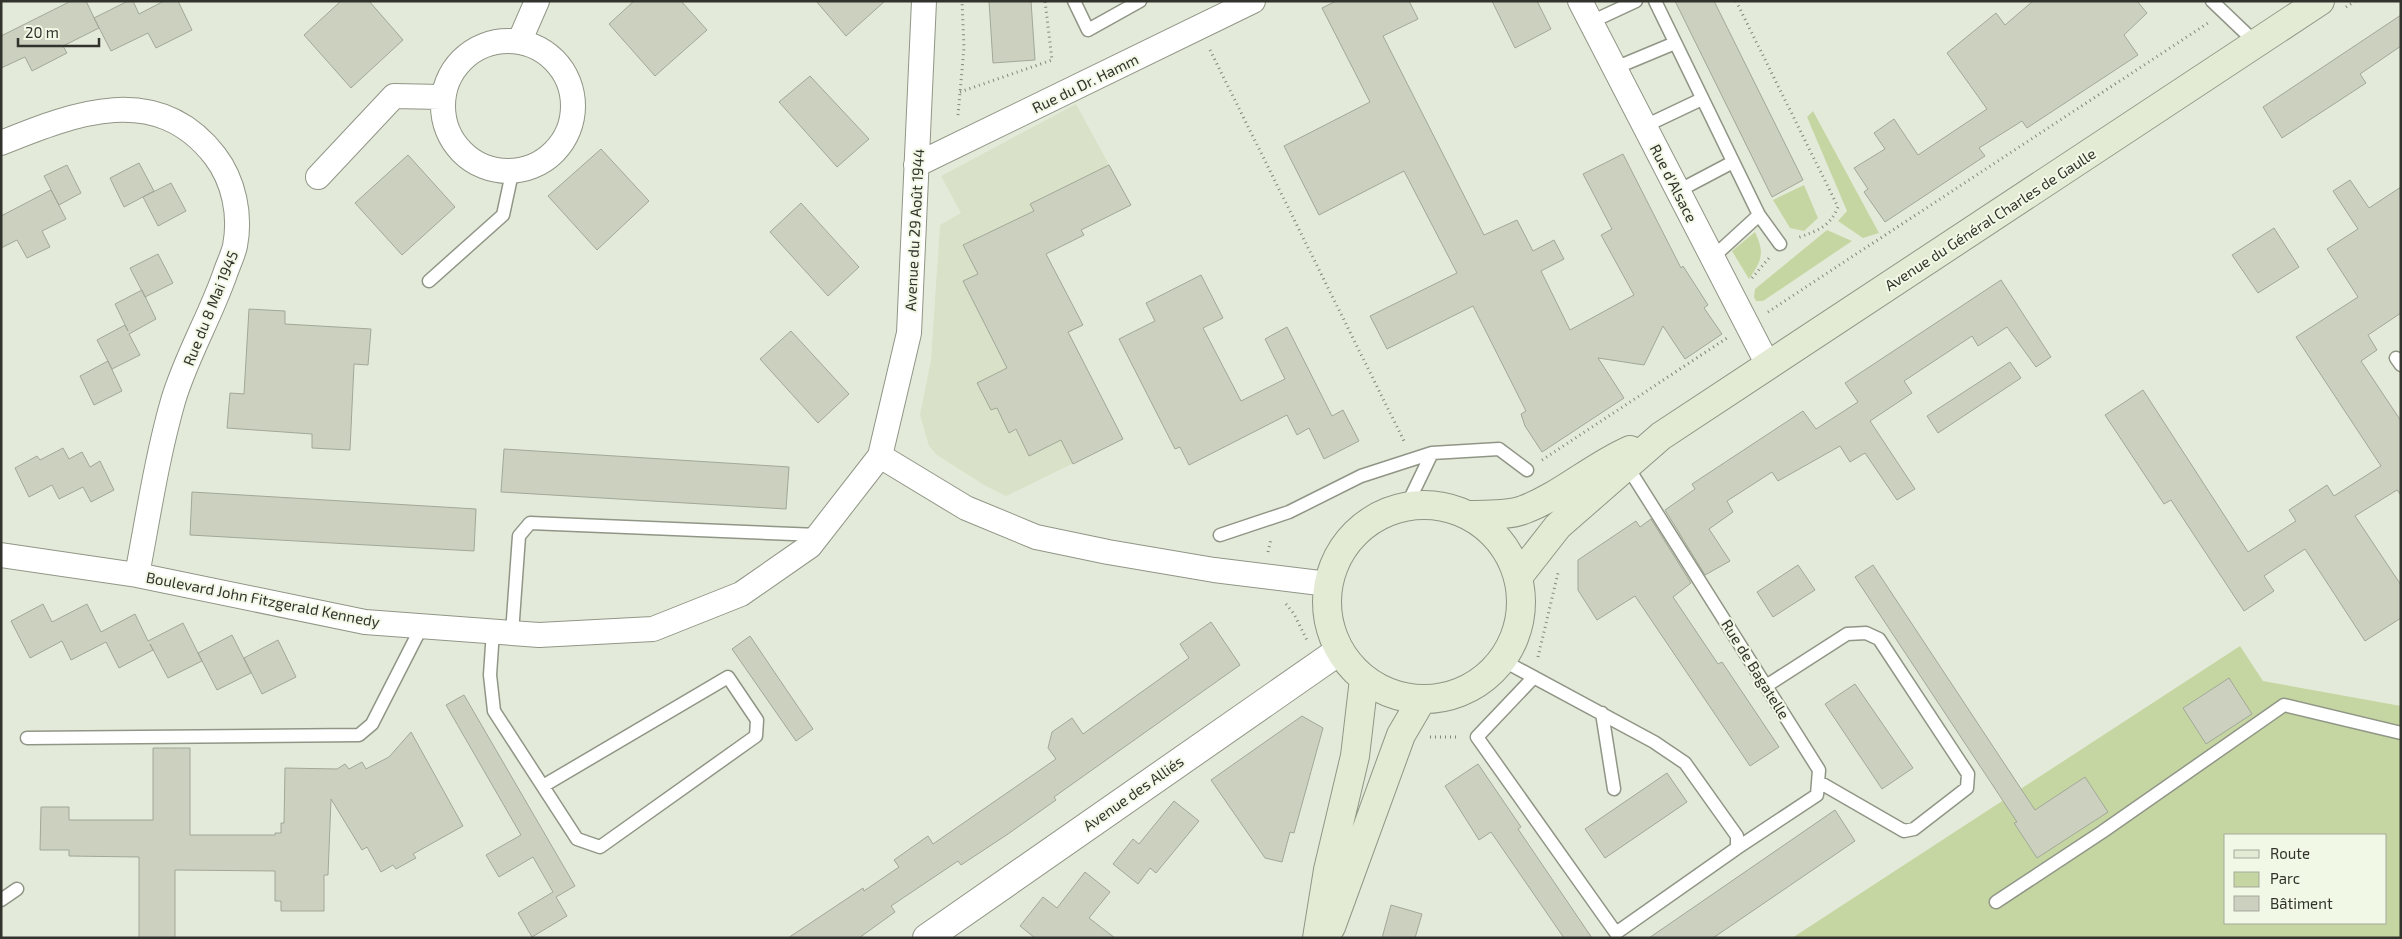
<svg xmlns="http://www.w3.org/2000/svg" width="2402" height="939" font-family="'Exo 2',sans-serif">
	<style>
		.built { fill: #d9e1c9 }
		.green { fill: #c6d6a2; fill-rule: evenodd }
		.building { fill: #cbd0bf; stroke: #a2a897 }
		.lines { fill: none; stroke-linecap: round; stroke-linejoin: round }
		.service-casing { stroke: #909686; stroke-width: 15 }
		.minor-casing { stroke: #909686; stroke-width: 26 }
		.tertiary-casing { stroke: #909686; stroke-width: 30 }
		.secondary-casing { stroke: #909686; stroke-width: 30 }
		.path { stroke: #83877b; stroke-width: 3; stroke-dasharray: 1 4; stroke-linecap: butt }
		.service { stroke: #fff; stroke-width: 12 }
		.minor { stroke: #fff; stroke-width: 24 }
		.tertiary { stroke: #fff; stroke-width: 28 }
		.secondary { stroke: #e4ebd4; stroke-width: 28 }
		.labels { text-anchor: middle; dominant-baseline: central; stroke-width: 4; stroke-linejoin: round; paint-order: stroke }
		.street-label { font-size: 15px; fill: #31332c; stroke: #f2f8e6 }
	</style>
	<rect width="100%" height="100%" fill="#e4ead9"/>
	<path class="built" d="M 1076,104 L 1131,205 L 1081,230 L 1084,235 L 1046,254 L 1083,325 L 1069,333 L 1123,439 L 1006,496 L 984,485 L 937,455 L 929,446 L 920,415 L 931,360 L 940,225 L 961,213 L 941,176 Z"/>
	<path class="green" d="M 1813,111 L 1879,233 L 1863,238 L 1838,221 L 1847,211 L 1807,117 Z
		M 1804,185 L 1818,218 L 1804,231 L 1790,228 L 1773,200 Z
		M 1827,230 L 1852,241 L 1763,301 L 1756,301 L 1754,297 L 1755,289 Z
		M 1755,232 C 1765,253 1762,260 1749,279 L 1732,251 Z
		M 2240,646 L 2263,681 L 2401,706 L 2401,938 L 1792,938 ZM 2226,835 L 2386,835 L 2386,923 L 2226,923 Z"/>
	<path class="building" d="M 71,1 L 86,1 L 99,28 L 63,46 L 67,53 L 32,71 L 25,57 L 1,68 L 1,36 Z
		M 128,1 L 133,1 L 139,14 L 164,1 L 178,1 L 192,30 L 156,48 L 148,33 L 111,51 L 94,18 Z
		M 341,1 L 369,1 L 403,40 L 351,88 L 304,35 Z
		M 634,1 L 681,1 L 707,30 L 655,76 L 609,24 Z
		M 816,1 L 885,1 L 846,36 Z
		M 989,1 L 1031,1 L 1035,60 L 993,63 Z
		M 1336,1 L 1409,1 L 1418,19 L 1383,36 L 1484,235 L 1517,220 L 1533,251 L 1554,240 L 1564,259 L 1541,271 L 1570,330 L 1634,295 L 1601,235 L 1612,229 L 1583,174 L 1623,154 L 1681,268 L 1683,266 L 1708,305 L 1704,308 L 1722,334 L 1685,359 L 1663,326 L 1644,365 L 1598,358 L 1624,398 L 1542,452 L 1525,426 L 1521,414 L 1526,411 L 1473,306 L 1387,349 L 1370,316 L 1457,273 L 1404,171 L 1319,215 L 1284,146 L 1370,102 L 1322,8 Z
		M 1492,1 L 1537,1 L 1551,29 L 1515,48 Z
		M 1675,1 L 1714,1 L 1803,180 L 1772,197 Z
		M 2033,1 L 2137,1 L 2147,13 L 2124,35 L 2138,55 L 2027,128 L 2022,121 L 1979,148 L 1985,156 L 1885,222 L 1864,192 L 1868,189 L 1854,168 L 1885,149 L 1874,133 L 1894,119 L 1918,155 L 1987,109 L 1947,53 L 1996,13 L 2005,25 Z
		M 2401,15 L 2401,46 L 2360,74 L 2366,83 L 2282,138 L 2263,107 Z
		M 810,76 L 869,139 L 837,167 L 779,102 Z
		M 601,149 L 649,201 L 597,250 L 548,196 Z
		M 408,155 L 455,207 L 402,255 L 355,203 Z
		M 139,163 L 154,191 L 124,207 L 110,178 Z
		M 67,165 L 81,193 L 59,205 L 44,176 Z
		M 1109,165 L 1131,205 L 1081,230 L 1084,235 L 1046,254 L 1083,325 L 1068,332 L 1123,439 L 1073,464 L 1061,440 L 1029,456 L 1016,429 L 1009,433 L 997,408 L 991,410 L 977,383 L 1007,368 L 963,281 L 978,274 L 963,245 L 1034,211 L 1030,204 Z
		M 2350,180 L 2369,208 L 2401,187 L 2401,313 L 2368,335 L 2377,350 L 2361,361 L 2401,421 L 2401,495 L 2397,490 L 2355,516 L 2401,585 L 2401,618 L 2365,641 L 2305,549 L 2264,576 L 2274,591 L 2244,611 L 2171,500 L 2164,504 L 2105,415 L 2143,390 L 2248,552 L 2296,521 L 2289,510 L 2327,485 L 2334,496 L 2381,466 L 2296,337 L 2358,297 L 2327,249 L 2358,229 L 2333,191 Z
		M 171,183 L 186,211 L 158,226 L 143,197 Z
		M 51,190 L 66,219 L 42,231 L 50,247 L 27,258 L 17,240 L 1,248 L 1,216 Z
		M 801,203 L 859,267 L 828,296 L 770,232 Z
		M 2274,228 L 2299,267 L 2258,293 L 2232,255 Z
		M 158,254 L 173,283 L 145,297 L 130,268 Z
		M 1201,275 L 1223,318 L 1203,328 L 1241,401 L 1285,379 L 1265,339 L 1287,327 L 1332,416 L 1343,410 L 1359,441 L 1324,459 L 1309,428 L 1297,435 L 1287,415 L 1189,465 L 1180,447 L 1175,449 L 1119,339 L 1155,321 L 1146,303 Z
		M 2001,280 L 2051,357 L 2036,367 L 2007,327 L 1978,346 L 1972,336 L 1904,381 L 1912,393 L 1870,421 L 1915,489 L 1897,500 L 1865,453 L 1850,462 L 1840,446 L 1778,481 L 1772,472 L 1727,501 L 1733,512 L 1709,529 L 1730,561 L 1705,575 L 1665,510 L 1695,489 L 1692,484 L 1803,411 L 1816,429 L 1858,402 L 1845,383 Z
		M 142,290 L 156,319 L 129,334 L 140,355 L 112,369 L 97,340 L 125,325 L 128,331 L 115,304 Z
		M 249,309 L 285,311 L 285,324 L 371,329 L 368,365 L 354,364 L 350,450 L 312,448 L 312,434 L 227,428 L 230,393 L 244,394 Z
		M 791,331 L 849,394 L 818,423 L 760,359 Z
		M 108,361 L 122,391 L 94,405 L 80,376 Z
		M 2010,362 L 2021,378 L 1938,433 L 1927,416 Z
		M 63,448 L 69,459 L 82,452 L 90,467 L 100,461 L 114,490 L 91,502 L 83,487 L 59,499 L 52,485 L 29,497 L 15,468 L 37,456 L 40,460 Z
		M 504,449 L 789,467 L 786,509 L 501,492 Z
		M 192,492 L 476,509 L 474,551 L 190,535 Z
		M 1651,519 L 1691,583 L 1673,597 L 1718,664 L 1722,662 L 1779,747 L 1750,766 L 1635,596 L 1597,620 L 1578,590 L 1578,560 L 1636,521 L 1640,527 Z
		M 1798,565 L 1815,590 L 1773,617 L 1757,592 Z
		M 1873,565 L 2035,810 L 2085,777 L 2108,812 L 2037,858 L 2014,823 L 2017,822 L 1855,577 Z
		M 43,604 L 52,622 L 87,604 L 101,632 L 135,614 L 148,641 L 183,623 L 202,661 L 168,678 L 150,644 L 153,650 L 119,668 L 106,642 L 71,660 L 62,641 L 30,658 L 11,621 Z
		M 1211,622 L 1240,665 L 1054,797 L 1056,800 L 1008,834 L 961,865 L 958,861 L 891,906 L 895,912 L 859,938 L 788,938 L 863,888 L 864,891 L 899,867 L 894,860 L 928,836 L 933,844 L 1056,759 L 1048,748 L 1052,732 L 1072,718 L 1083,734 L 1189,658 L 1180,644 Z
		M 232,635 L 251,673 L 217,690 L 198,653 Z
		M 750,636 L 813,729 L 796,741 L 732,649 Z
		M 278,640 L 296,677 L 262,694 L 244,658 Z
		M 2229,678 L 2252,714 L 2206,744 L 2183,708 Z
		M 1855,684 L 1913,768 L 1882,789 L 1825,704 Z
		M 464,695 L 575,886 L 556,897 L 567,916 L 532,937 L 518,913 L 553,892 L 533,857 L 499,877 L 486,855 L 521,835 L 446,705 Z
		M 1302,716 L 1323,728 L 1294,833 L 1290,832 L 1282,862 L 1265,858 L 1211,780 Z
		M 411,732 L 463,826 L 413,854 L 416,858 L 396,869 L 393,865 L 381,872 L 367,847 L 362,850 L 331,799 L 328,875 L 324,875 L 324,911 L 281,911 L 281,901 L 275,901 L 275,871 L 175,870 L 175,938 L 139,938 L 139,857 L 69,856 L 69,850 L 40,850 L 41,807 L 69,807 L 69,820 L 153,820 L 153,748 L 190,748 L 190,835 L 275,835 L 275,833 L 281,833 L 281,823 L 284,823 L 285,768 L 337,769 L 345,764 L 349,769 L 362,762 L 366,769 L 389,757 Z
		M 1478,764 L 1521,827 L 1518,829 L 1592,938 L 1564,938 L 1491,832 L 1479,840 L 1445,786 Z
		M 1667,773 L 1687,802 L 1605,858 L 1585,829 Z
		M 1174,801 L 1199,821 L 1156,873 L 1150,868 L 1138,884 L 1113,864 L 1133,839 L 1139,844 Z
		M 1835,810 L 1855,841 L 1713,938 L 1649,938 Z
		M 1085,872 L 1110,892 L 1089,918 L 1115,938 L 1035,938 L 1020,926 L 1043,897 L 1057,908 Z
		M 1391,905 L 1422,914 L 1415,938 L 1382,938 Z"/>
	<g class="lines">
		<g class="service-casing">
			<path id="service" d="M 1074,1 L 1088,30 L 1140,1
				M 1655,1 L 1759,215 L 1712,258
				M 2212,1 L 2256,43
				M 1591,22 L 1636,1
				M 1615,68 L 1675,43
				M 1645,126 L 1702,99
				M 1678,191 L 1733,162
				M 1759,215 L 1780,244
				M 429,281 L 503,215 L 512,173
				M 2396,358 L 2401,365
				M 1627,466 L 1819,770 L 1817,795 L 1737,848
				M 1407,505 L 1432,453
				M 1220,535 L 1289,512 L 1361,476 L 1432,453 L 1499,449 L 1527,470
				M 493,631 L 490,675 L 494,711 L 577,839 L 600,847 L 756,736 L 757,720 L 728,677 L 543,786
				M 512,633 L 519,536 L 530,523 L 818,535
				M 1502,660 L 1654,742 L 1685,763 L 1737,836 L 1737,848 L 1616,933 L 1477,737 L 1534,677
				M 1766,686 L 1847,634 L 1866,633 L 1879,639 L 1968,774 L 1967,788 L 1914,829 L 1904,831 L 1819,782
				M 1602,713 L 1614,789
				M 27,738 L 359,735 L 372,724 L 422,626
				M 1,900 L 17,889
				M 1996,902 L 2102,832 L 2284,705 L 2401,733"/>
		</g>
		<g class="minor-casing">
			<path id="minor" d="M 1580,1 L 1768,365
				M 520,40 L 537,1
				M443 106a65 65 0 1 1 130 0a65 65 0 1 1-130 0Z
				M 1,143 C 75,113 157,81 215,156 C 234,181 241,215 235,246 C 233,255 228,265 225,274 C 210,317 186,357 173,401 C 157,457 148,517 137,575
				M 916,165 L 1253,1
				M 318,177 L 394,96 L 441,97
				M 880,456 L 966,508 L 1036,537 L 1108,552 L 1214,570 L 1328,584
				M 1,555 L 137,575 L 365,622 L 539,635 L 653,629 L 741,594 L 810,546 L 880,456 L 909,333 L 924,1"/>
		</g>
		<g class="tertiary-casing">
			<path id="tertiary" d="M 927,938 L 1339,651"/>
		</g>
		<g class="secondary-casing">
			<path id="secondary" d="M1327 602a97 97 0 1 1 194 0a97 97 0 1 1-194 0Z
				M 1470,515 C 1486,514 1508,516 1523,510 C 1561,496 1593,466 1630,450
				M 1518,577 L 1558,526 L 1661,436 L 2320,1
				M 1331,927 L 1401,735 L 1422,699
				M 1317,938 L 1328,870 L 1355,756 L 1364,679"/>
		</g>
		<path class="path" d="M 1736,1 L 1838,207 C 1830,227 1817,231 1797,238
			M 2346,7 L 2355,1
			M 1210,50 L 1404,441
			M 960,92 L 1052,60 L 1045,1
			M 958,115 L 964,48 L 962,1
			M 1752,278 L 1769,258
			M 1768,312 L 2208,23
			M 1542,460 L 1727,338
			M 1268,552 L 1271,539
			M 1286,604 L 1294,614 L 1307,640
			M 1538,657 L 1558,573
			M 1430,737 L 1459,737"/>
		<use href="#service" class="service"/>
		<use href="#minor" class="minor"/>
		<use href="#tertiary" class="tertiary"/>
		<use href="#secondary" class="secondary"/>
	</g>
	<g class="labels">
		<g class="street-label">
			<text transform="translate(1085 83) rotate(-26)">Rue du Dr. Hamm</text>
			<text transform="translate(1674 183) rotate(63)">Rue d'Alsace</text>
			<text transform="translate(1990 219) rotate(-33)">Avenue du Général Charles de Gaulle</text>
			<text transform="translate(914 230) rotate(-87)">Avenue du 29 Août 1944</text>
			<text transform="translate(210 308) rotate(-68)">Rue du 8 Mai 1945</text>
			<text transform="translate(263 599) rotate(11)">Boulevard John Fitzgerald Kennedy</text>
			<text transform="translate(1756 669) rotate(58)">Rue de Bagatelle</text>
			<text transform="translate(1133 793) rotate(-35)">Avenue des Alliés</text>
		</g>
	</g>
	<rect width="2402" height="939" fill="none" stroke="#31332c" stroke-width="5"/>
	<rect x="2224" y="834" width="162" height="90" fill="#f2f8e6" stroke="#a5a99c"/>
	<rect x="2234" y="850" width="25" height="8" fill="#e4ebd4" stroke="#a5a99c"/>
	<text x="2270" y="859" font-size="15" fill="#31332c">Route</text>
	<rect x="2234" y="872" width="25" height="15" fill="#c6d6a2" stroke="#a5a99c"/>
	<text x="2270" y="884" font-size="15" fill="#31332c">Parc</text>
	<rect x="2234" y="896" width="25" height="15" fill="#cbd0bf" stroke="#a5a99c"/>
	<text x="2270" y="909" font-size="15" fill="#31332c">Bâtiment</text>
	<path d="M18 38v8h81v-8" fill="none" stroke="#31332c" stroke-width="2.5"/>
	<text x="25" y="38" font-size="15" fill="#31332c" stroke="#f2f8e6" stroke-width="4" paint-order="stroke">20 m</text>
</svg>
